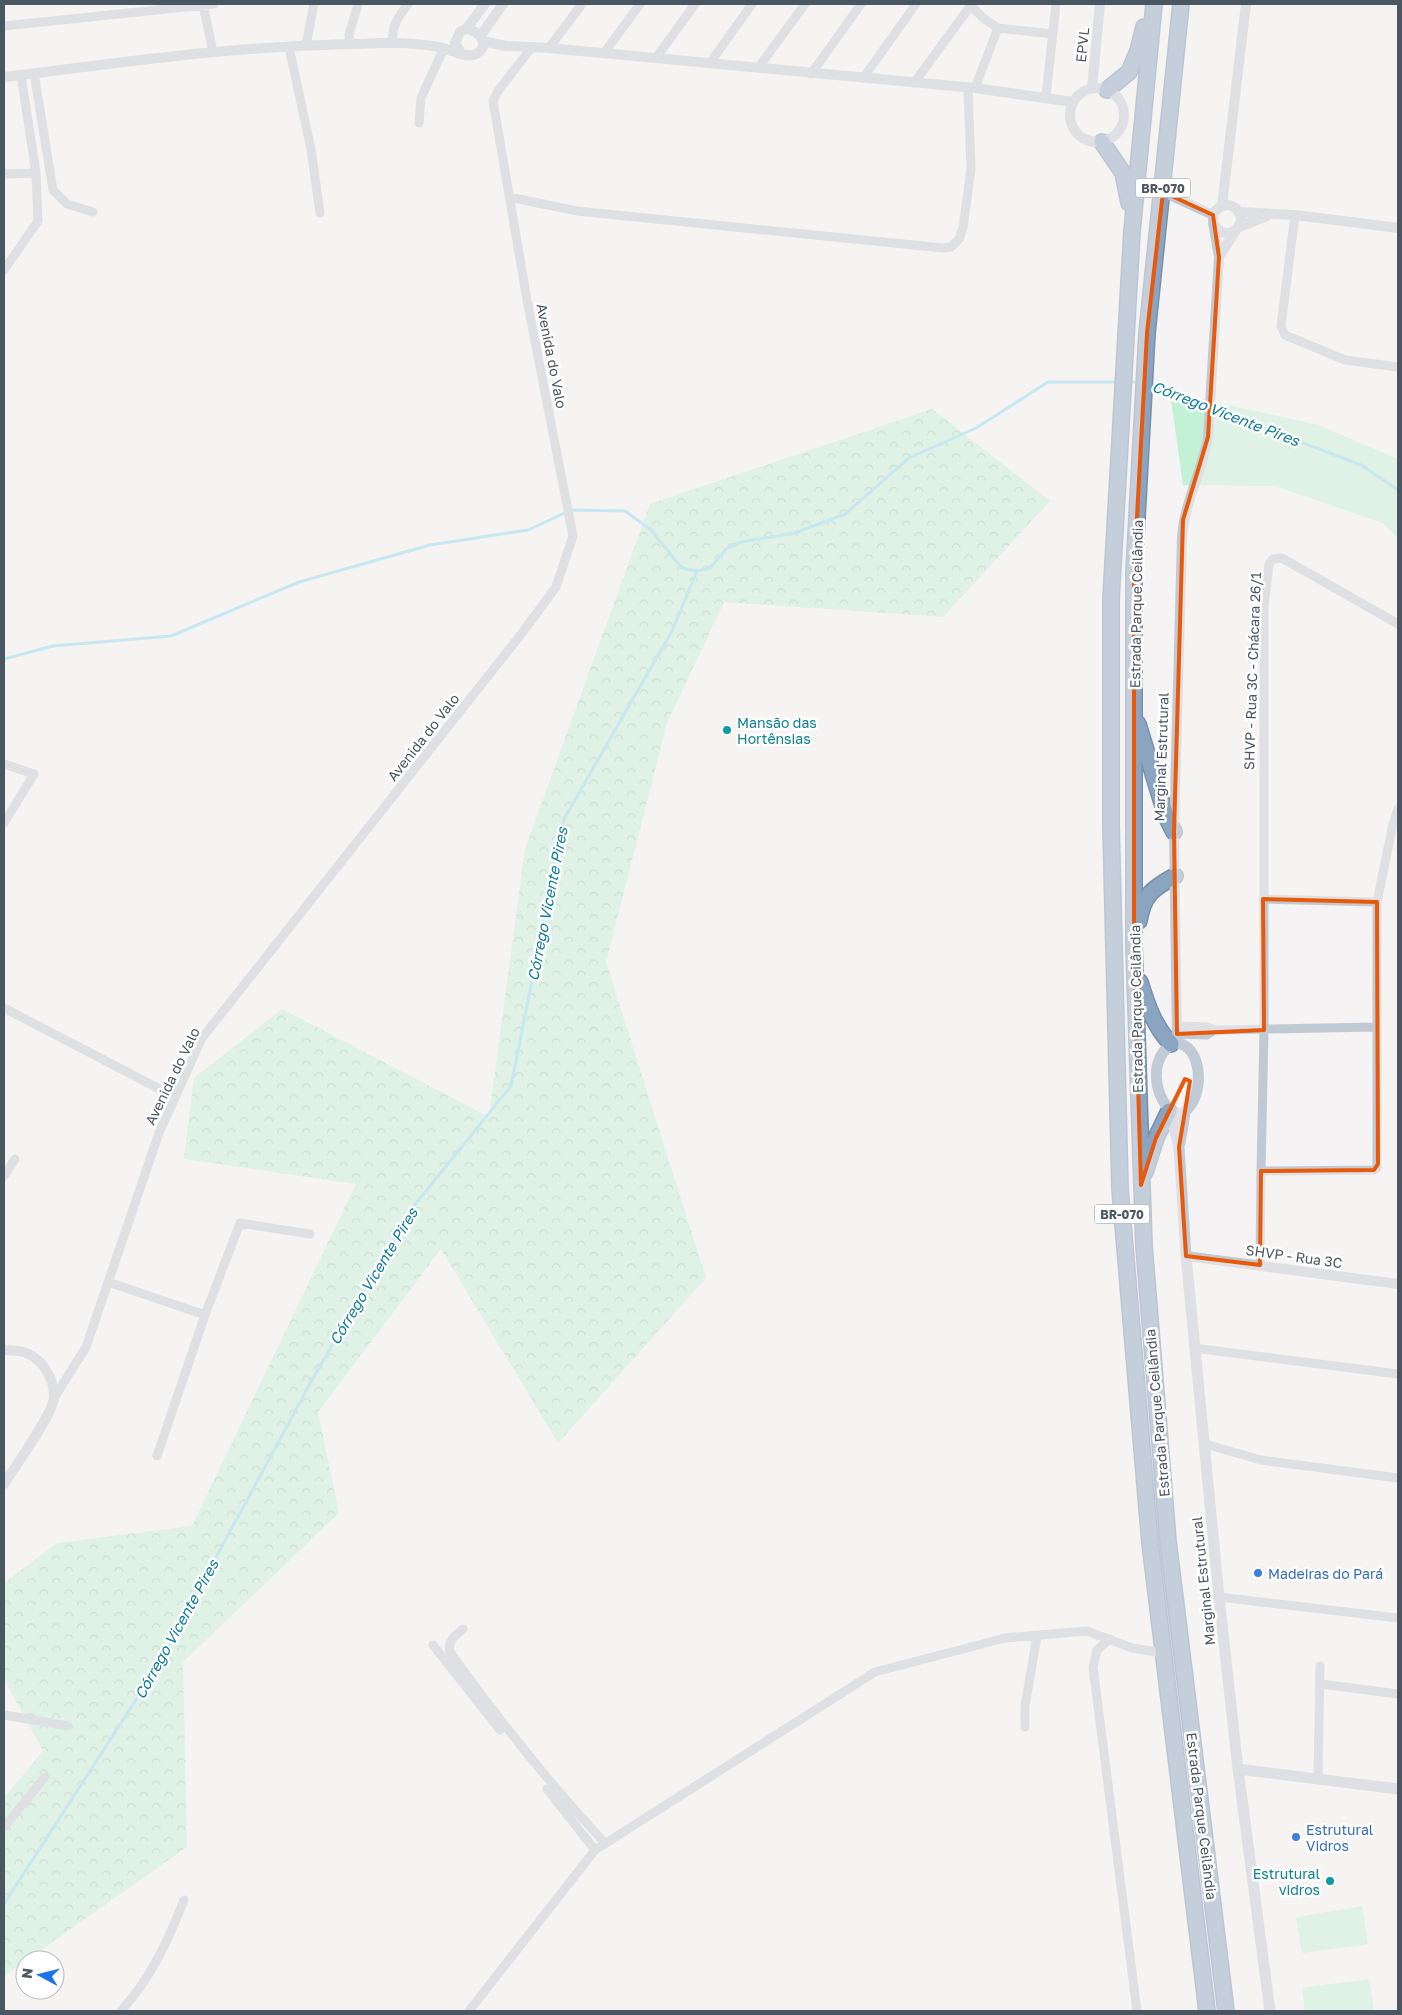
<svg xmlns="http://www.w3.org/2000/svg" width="1402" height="2015" font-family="'Golos Text',sans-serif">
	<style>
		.green { fill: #c3f1d5 }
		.forest { fill: url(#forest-crowns) }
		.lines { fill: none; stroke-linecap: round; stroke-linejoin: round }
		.stream { stroke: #90daee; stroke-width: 3 }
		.motorway-casing { stroke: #7690ad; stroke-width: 18 }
		.minor { stroke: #c1cad2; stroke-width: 9 }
		.tertiary { stroke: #c1cad2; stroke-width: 10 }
		.secondary { stroke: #c1cbd6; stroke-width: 11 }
		.motorway { stroke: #8ba5c1; stroke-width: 15 }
		.marked { fill: none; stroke: #e8590c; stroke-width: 4; stroke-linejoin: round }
		.culture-dot { fill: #0f9aa8; stroke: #fff; stroke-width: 2 }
		.shop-dot { fill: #3f7fe0; stroke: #fff; stroke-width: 2 }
		.labels { text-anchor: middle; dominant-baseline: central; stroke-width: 5; stroke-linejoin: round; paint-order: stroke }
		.shield { fill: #fff; stroke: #808990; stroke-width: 1 }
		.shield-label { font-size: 12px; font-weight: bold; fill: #4a5661 }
		.street-label { font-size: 14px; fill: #4a5661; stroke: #fff }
		.culture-label { font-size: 14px; fill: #0d838f; stroke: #fff; text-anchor: start }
		.shop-label { font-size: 14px; fill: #366cbe; stroke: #fff; text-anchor: start }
		.water-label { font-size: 15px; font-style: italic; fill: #0c7c9b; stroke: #fff }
	</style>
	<defs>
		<pattern id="forest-crowns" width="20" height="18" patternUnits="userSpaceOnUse" patternTransform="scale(1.25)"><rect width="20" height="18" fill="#c3f1d5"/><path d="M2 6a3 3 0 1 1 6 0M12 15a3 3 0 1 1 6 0" fill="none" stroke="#a0c6b0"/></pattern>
	</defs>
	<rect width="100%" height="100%" fill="#f5f3f3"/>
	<path class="green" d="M 1170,392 L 1318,425 L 1398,459 L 1398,539 L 1383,523 L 1275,486 L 1183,485 Z
		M 1362,1906 L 1368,1944 L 1302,1953 L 1296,1917 Z
		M 1369,1979 L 1374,2011 L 1305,2011 L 1302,1988 Z"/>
	<path class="forest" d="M 932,409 L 1050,501 L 943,617 L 724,602 L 667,723 L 606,962 L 706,1278 L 558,1443 L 441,1249 L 318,1412 L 339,1513 L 183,1662 L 187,1847 L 4,1976 L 4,1798 L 43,1751 L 4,1679 L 4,1583 L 57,1543 L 192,1526 L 356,1184 L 184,1159 L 194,1078 L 282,1009 L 489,1117 L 525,849 L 650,504 Z"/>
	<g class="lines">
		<path class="stream" d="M 1127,382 L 1141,382
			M 1149,384 L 1361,465 L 1398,490
			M 4,659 L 53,646 L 171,636 L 299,582 L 430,545 L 528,530 L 571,510 L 625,511 L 650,529 L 682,568 L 697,571 L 710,568 L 727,548 L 741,542 L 795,533 L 845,514 L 909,458 L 976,428 L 1048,382 L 1118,382
			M 4,1904 L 154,1672 L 313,1378 L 413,1207 L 511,1086 L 564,819 L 672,631 L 697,571"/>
		<g class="motorway-casing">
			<path id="motorway" d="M 1154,4 L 1132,231 L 1111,599 L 1111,825 L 1120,1189 L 1150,1543 L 1207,2011
				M 1181,4 L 1147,333 L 1134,572 L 1134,947 L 1144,1246 L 1168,1541 L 1226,2011
				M 1107,90 L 1129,72 L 1138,51 L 1144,27
				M 1102,142 L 1123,173 L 1129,203
				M 1138,724 L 1166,816 L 1174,832
				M 1139,921 C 1143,895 1153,888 1175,876
				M 1140,982 C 1147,1005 1154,1026 1171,1044
				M 1145,1172 L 1156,1138 L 1169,1111"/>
		</g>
		<path class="minor" d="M 203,4 L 213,52
			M 970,4 L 983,18 L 998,28 L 1053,34
			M 4,26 L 214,4
			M 393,43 C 391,26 398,17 408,4
			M 350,44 L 349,35 L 358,4
			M 306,45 L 314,4
			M 289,47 L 311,149 L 320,213
			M 549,48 L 582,4
			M 604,53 L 640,4
			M 656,58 L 695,4
			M 710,63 L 752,4
			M 758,68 L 805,4
			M 34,73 L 53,190 L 67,204 L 93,212
			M 811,74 L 861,4
			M 863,78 L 916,4
			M 914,83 L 971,5
			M 975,88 L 998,28
			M 1046,96 L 1056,4
			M 419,123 L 421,98 L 444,48
			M 4,174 L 36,173
			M 509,197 L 577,211 L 943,248 L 951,247 L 959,239 L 963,228 L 971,169 L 968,88
			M 1295,215 L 1281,326 L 1285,335 L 1345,360 L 1398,367
			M 4,270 L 38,221 L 36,173 L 21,75
			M 1398,624 L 1282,558 L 1273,559 L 1269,564 L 1264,606 L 1264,1030 L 1261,1171 L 1374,1170 L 1377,1168 L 1377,902 L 1393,824 L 1398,809
			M 4,764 L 34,774 L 4,823
			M 1263,899 L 1377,902
			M 4,1008 L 175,1097
			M 1177,1026 L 1207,1027 L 1215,1030 L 1377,1027
			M 1177,1034 L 1207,1035 L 1215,1030
			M 4,1176 L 15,1159
			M 1260,1265 L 1261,1171
			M 108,1282 L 205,1315
			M 1194,1348 L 1398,1374
			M 54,1398 L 86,1347 L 159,1133 L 202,1038 L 522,633 L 556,587 L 573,536 L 527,300 L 493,101 L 498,91 L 532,47
			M 1205,1444 L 1261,1460 L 1398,1478
			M 157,1456 L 205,1315 L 240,1223 L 310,1234
			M 1219,1597 L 1398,1618
			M 463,1629 C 456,1635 447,1641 450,1652 C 498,1719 548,1782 604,1842
			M 1110,1639 L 1097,1650 L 1093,1667 L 1137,2011
			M 433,1645 L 500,1730
			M 1321,1684 L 1398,1694
			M 4,1715 L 68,1726
			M 1025,1727 L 1025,1706 L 1037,1636
			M 1318,1778 L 1320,1666
			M 547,1789 L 595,1850
			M 4,1827 L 45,1777
			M 121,2011 C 151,1978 168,1941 184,1900
			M 469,2011 L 595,1850 L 875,1672 L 1005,1638 L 1087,1631 L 1132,1648 L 1163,1653"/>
		<path class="tertiary" d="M 466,29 L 485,4
			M 481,35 L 503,4
			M 483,41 L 506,46 L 549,48 L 975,88 L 1073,102
			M 4,77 C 111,64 218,48 325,45 C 363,44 402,40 439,47 C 450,49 466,59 476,54 C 491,47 480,30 466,29 L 460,32 L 455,43 L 461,53
			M 1092,88 L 1100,4
			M1070 115a27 27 0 1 1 54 0a27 27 0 1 1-54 0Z
			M 1163,192 L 1213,215
			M1213 219a14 14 0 1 1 28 0a14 14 0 1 1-28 0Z
			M 1222,206 L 1246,4
			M 1238,212 L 1295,215 L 1398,228
			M 1239,227 L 1267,216
			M 1219,257 L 1236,230
			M 1177,1042 L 1174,832 L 1182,538 C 1184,503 1202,472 1208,437 L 1219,257 L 1213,223
			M 1186,1256 L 1398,1284
			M 4,1350 C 10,1351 17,1350 23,1352 C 42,1357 54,1378 54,1397 C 54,1413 14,1468 4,1484"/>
		<path class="secondary" d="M 1177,1042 C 1181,1044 1185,1045 1188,1048 C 1205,1064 1201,1109 1177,1115 C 1152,1101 1147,1053 1177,1042 Z
			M 1170,1112 L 1179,1147 L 1186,1256 L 1219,1597 L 1238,1769 L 1270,2011
			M 1180,1143 L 1185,1113
			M 1238,1769 L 1398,1789"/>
		<use href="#motorway" class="motorway"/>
	</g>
	<path d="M0 0H1402V2015H0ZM 1163,192 L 1213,215 L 1219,257 L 1208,437 L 1183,520 L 1174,832 L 1177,1034 L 1264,1030 L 1263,899 L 1377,902 L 1378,1164 L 1374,1170 L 1261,1171 L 1260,1265 L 1186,1256 L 1179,1147 L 1190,1081 L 1185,1079 L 1156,1138 L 1141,1185 L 1134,947 L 1134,572 L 1147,333 Z" fill="#f5f3f3" fill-opacity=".55" fill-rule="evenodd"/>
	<path class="marked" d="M 1163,192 L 1213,215 L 1219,257 L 1208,437 L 1183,520 L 1174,832 L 1177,1034 L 1264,1030 L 1263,899 L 1377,902 L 1378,1164 L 1374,1170 L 1261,1171 L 1260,1265 L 1186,1256 L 1179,1147 L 1190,1081 L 1185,1079 L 1156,1138 L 1141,1185 L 1134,947 L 1134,572 L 1147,333 Z"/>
	<g class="culture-dot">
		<circle cx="727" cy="730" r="5"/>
		<circle cx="1330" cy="1881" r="5"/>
	</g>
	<g class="shop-dot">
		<circle cx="1258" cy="1573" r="5"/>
		<circle cx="1296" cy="1837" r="5"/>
	</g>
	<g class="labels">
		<g class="shield">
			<rect x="1135.5" y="178.5" width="55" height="19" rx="4"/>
			<rect x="1094.5" y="1204.5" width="55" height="19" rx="4"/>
		</g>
		<g class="shield-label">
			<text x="1163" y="188">BR-070</text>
			<text x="1122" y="1214">BR-070</text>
		</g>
		<g class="street-label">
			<text transform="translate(1082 45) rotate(-84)">EPVL</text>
			<text transform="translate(552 356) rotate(79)">Avenida do Valo</text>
			<text transform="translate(1136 604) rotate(-89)">Estrada Parque Ceilândia</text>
			<text transform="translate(1252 671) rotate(-88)">SHVP - Rua 3C - Chácara 26/1</text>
			<text transform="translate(423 737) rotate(-52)">Avenida do Valo</text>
			<text transform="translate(1161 757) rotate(-88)">Marginal Estrutural</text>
			<text transform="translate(1136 1009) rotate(-91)">Estrada Parque Ceilândia</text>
			<text transform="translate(172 1076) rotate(-64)">Avenida do Valo</text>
			<text transform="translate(1294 1256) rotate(8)">SHVP - Rua 3C</text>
			<text transform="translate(1157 1413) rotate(-95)">Estrada Parque Ceilândia</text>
			<text transform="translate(1203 1581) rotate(-96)">Marginal Estrutural</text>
			<text transform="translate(1202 1816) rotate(83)">Estrada Parque Ceilândia</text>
		</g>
		<g class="culture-label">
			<text x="737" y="722">Mansão das<tspan x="737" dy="16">Hortênsias</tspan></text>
			<text x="1320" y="1873" text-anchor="end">Estrutural<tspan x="1320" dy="16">vidros</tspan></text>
		</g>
		<g class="shop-label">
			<text x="1268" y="1573">Madeiras do Pará</text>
			<text x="1306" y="1829">Estrutural<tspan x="1306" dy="16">Vidros</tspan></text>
		</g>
		<g class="water-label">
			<text transform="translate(1226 413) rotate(21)">Córrego Vicente Pires</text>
			<text transform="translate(547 904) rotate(-79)">Córrego Vicente Pires</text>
			<text transform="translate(373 1276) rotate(-59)">Córrego Vicente Pires</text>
			<text transform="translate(176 1629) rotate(-61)">Córrego Vicente Pires</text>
		</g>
	</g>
	<rect width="1402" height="2015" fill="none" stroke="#4a5661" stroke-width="10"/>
	<g transform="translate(40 1975) rotate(277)"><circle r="24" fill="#ffffff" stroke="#b7bbc0"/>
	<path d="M0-4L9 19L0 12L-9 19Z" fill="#1a73e8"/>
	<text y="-8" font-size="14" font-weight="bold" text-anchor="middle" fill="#4a5661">N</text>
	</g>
</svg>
